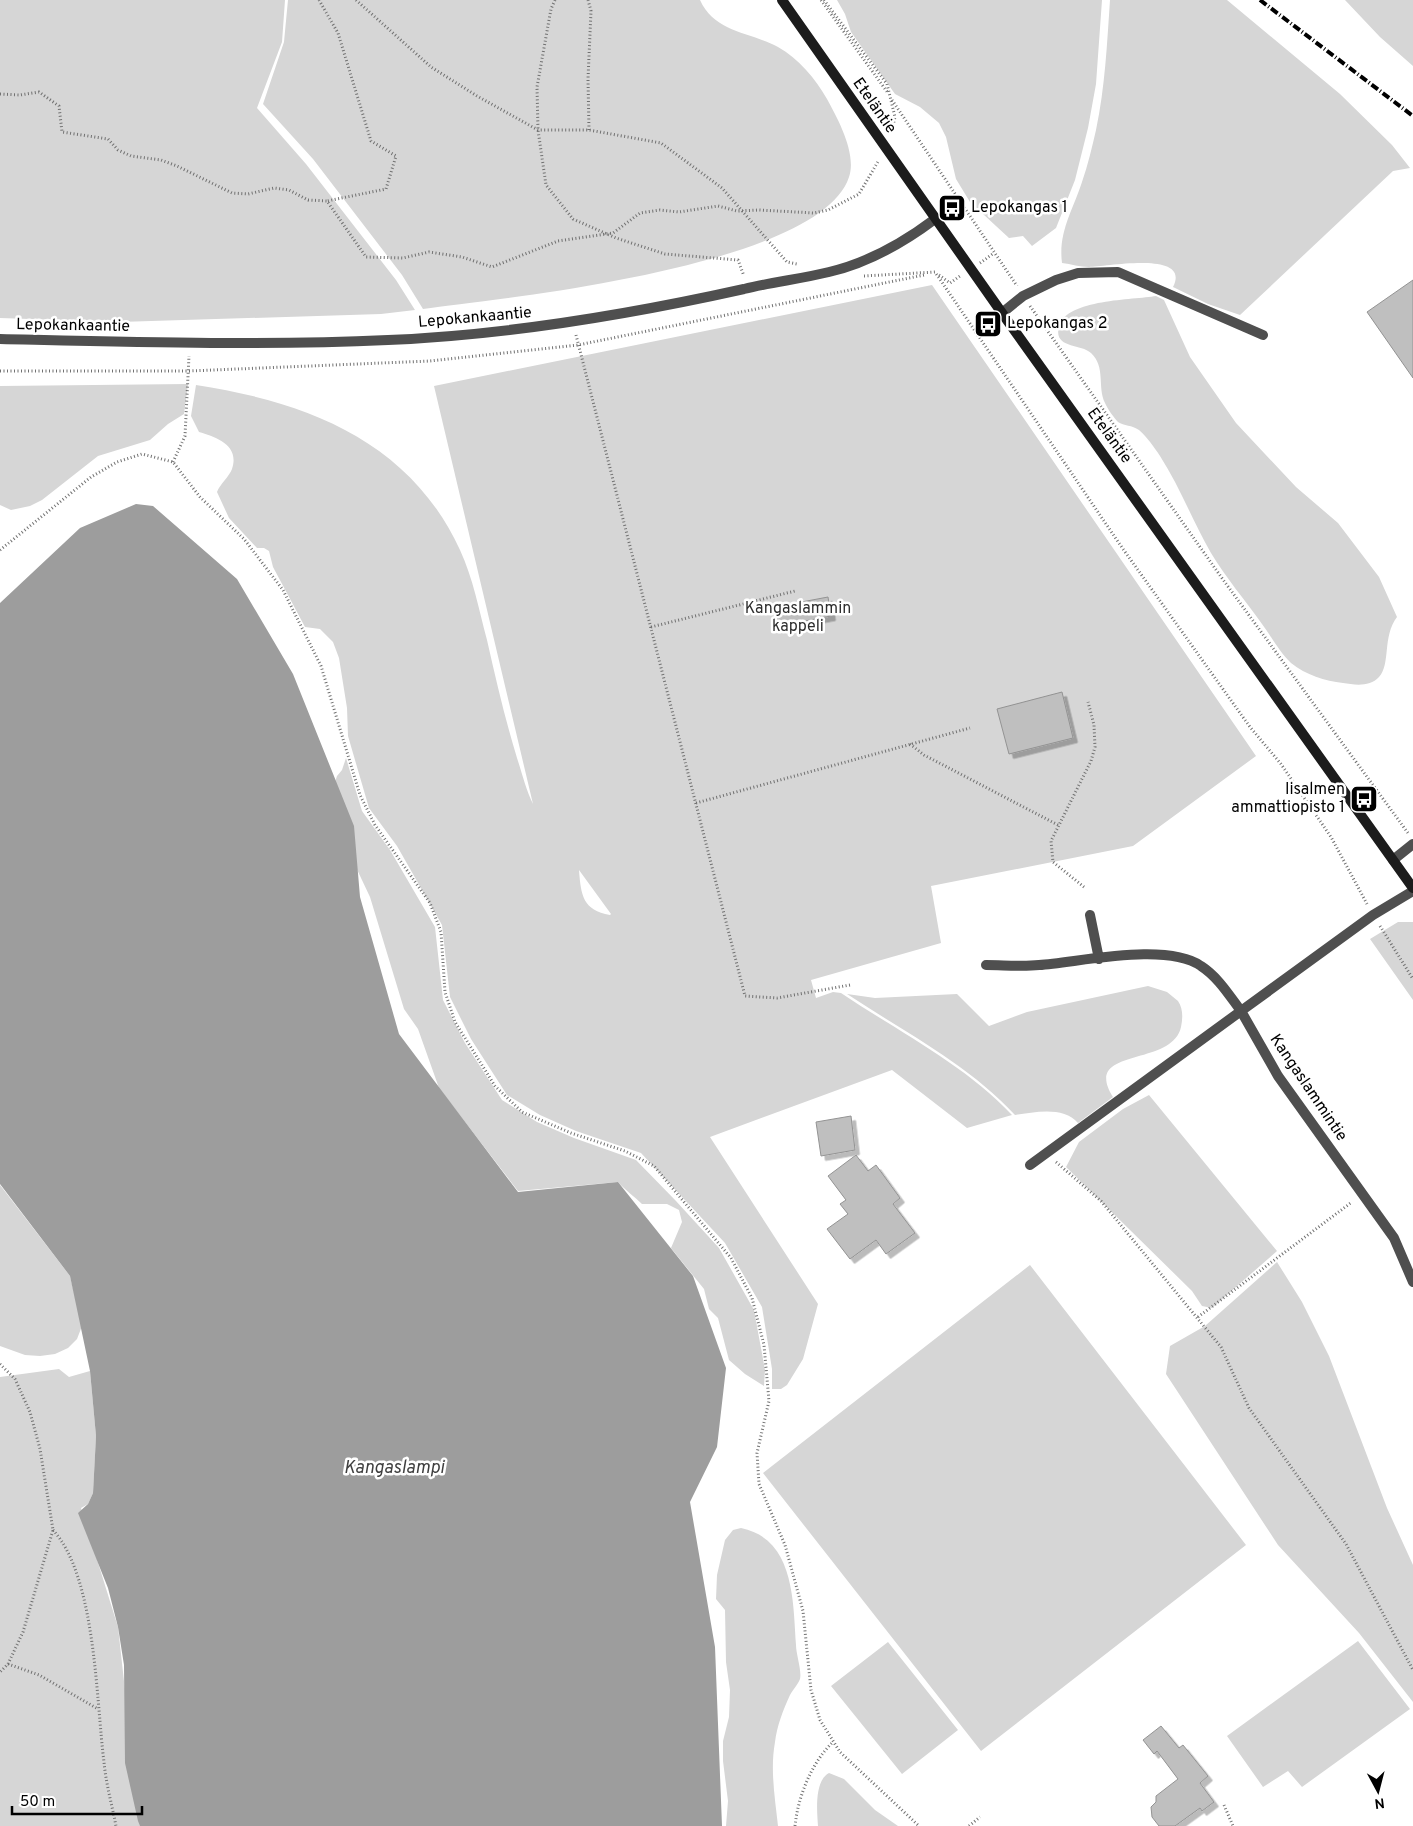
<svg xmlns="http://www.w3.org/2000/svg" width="1413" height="1826" font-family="Overpass,sans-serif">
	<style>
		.green { fill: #d6d6d6; fill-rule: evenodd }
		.water { fill: #9d9d9d }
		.building { fill: #bfbfbf; stroke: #939393; filter: url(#shadow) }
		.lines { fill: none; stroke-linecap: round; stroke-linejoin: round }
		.path { stroke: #717171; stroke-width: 3; stroke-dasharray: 1 2.5; stroke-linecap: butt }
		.street { stroke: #4f4f4f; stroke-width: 10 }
		.secondary { stroke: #1c1c1c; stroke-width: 10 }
		.rail { stroke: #000; stroke-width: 4; stroke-dasharray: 8 2.5 1 2.5; stroke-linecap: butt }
		.labels { text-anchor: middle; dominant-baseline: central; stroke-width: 5; stroke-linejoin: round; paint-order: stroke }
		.street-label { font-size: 16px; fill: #000; stroke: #fff }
		.poi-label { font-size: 16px; fill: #000; stroke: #fff; text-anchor: start }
		.park-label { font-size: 16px; fill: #2d2d2d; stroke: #fff }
		.water-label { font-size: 18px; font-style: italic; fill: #3e3e3e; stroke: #fff }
	</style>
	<defs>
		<filter id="shadow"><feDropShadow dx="4.5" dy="4.5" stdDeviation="0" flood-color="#0004"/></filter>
	</defs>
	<rect width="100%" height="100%" fill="#fff"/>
	<path class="green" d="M 0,0 L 285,0 L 282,42 L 257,108 L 306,164 L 396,280 L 415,310 L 381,314 L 119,322 L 0,318 Z
		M 288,0 L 700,0 C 715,33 751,32 778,47 C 799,59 815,78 827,99 C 838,119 857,154 849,177 C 820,266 508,298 423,309 L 402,275 L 313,159 L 263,104 L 284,42 Z
		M 837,0 L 1102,0 L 1096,84 L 1088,128 L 1075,180 L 1056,228 L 1032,246 L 1023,236 L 1009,238 L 970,202 L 956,179 L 946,137 L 939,123 L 920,107 L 895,94 L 851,32 L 845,14 Z
		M 1110,0 L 1227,0 L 1340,94 L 1392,145 L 1410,168 L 1393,171 L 1240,315 L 1208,304 L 1173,287 C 1192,250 1105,267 1089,267 C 1080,267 1071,264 1062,263 C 1058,232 1073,210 1082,182 C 1088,165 1092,147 1096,130 C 1105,87 1107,44 1110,0 Z
		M 1345,0 L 1413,0 L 1413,66 L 1380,37 Z
		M 932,285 L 1256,756 L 1133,846 L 931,886 L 941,943 L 811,980 L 816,998 L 833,992 L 841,993 C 899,1032 964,1064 1012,1115 L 967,1128 L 892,1070 L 710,1137 L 818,1304 L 803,1359 L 787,1385 L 781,1389 L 772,1389 L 772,1369 L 762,1307 L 725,1243 L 641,1153 L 576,1131 L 540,1115 L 507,1095 L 471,1039 L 450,997 L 442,925 L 397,846 L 369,808 L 348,736 L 347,708 L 339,658 L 333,642 L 320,629 L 305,627 L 273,567 L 269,551 L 264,548 L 257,548 L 229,518 L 217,492 C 220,484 229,477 232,469 C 240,445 216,437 199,432 L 191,416 L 196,385 C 307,402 410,441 460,550 C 473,578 479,610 487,640 C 496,680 505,719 517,758 C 522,773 526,790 533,804 L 434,386 ZM 579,870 L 611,914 L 610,915 C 583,910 581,896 579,870 Z
		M 1156,296 L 1164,300 L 1190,357 L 1236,423 L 1296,487 L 1338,523 L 1379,577 L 1397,617 C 1382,637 1391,664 1379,677 C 1370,687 1355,685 1343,683 C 1325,681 1306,675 1291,663 C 1280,653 1271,636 1262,624 C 1245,600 1226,578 1211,553 C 1193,522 1180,487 1160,456 C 1154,447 1147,437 1139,430 C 1132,425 1124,426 1118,422 C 1114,418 1107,408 1105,403 C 1097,387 1106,367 1091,353 C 1080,343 1053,349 1059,326 C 1067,299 1133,300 1156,296 Z
		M 188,384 L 184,414 L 168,424 L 150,440 L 98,456 L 42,500 L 30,506 L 11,510 L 0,505 L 0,386 Z
		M 346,758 L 362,811 L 390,850 L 435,927 L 443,1000 L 465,1043 L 502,1100 L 537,1122 L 574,1138 L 636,1160 L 676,1201 L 719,1248 L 754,1310 L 765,1370 L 764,1386 L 745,1374 L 729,1360 L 718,1318 L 709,1309 L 704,1289 L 671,1248 L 682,1222 L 679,1210 L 667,1204 L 642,1204 C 634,1196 626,1191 618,1182 L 518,1191 L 439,1088 L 418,1029 L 404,1009 L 370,897 L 327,806 L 337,776 L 342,770 Z
		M 1398,922 L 1413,922 L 1413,1000 L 1370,939 Z
		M 1148,986 L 1167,992 L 1178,1001 C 1183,1008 1183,1018 1181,1027 C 1172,1068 1081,1046 1113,1097 L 1078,1123 C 1064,1106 1035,1112 1015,1115 C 968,1064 904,1032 847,994 L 875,998 L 957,994 L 989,1026 L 1027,1012 Z
		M 1149,1095 L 1277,1251 L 1212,1308 L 1202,1306 L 1192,1291 L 1066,1167 L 1079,1142 L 1123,1109 Z
		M 0,1185 L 70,1276 L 82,1326 L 77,1339 L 68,1348 L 55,1354 L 40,1356 L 25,1355 L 0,1346 Z
		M 1277,1262 L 1302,1302 L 1329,1356 L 1387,1508 L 1413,1565 L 1413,1702 L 1359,1633 L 1278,1545 L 1166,1374 L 1170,1346 L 1205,1326 Z
		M 1030,1265 L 1246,1545 L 981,1751 L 763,1473 Z
		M 59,1369 L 69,1377 L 90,1371 L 96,1436 L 93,1493 L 88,1504 L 81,1508 L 118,1627 L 140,1826 L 0,1826 L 0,1377 Z
		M 741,1528 C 795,1539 793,1602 796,1645 C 796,1654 802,1671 800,1679 C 798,1684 793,1690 790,1695 C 783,1710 777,1726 775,1742 C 770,1770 775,1798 778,1826 L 726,1826 L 728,1801 L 723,1761 L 723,1741 L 729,1717 L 730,1690 L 726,1662 L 725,1610 L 716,1599 L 717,1575 L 725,1540 L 733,1530 Z
		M 1358,1641 L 1410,1709 L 1302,1787 L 1288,1771 L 1263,1787 L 1227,1736 Z
		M 888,1642 L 958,1730 L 902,1774 L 831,1686 Z
		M 829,1773 L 844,1779 L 875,1810 L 898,1826 L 818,1826 C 817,1812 814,1781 829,1773 Z"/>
	<path class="water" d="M 136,504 L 153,506 L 237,579 L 293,674 L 354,826 L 360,897 L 399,1034 L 518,1192 L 618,1182 L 693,1276 L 726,1368 L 717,1447 L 690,1502 L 715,1647 L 722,1826 L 140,1826 L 138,1821 L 125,1763 L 124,1665 L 118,1627 L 108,1588 L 78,1513 L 88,1504 L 93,1493 L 96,1436 L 90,1371 L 70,1276 L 0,1184 L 0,603 L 80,528 Z"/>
	<path class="building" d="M 1413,280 L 1413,378 L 1367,312 Z
		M 828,597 L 831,616 L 779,626 L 775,607 Z
		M 1062,692 L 1073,738 L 1009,754 L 997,709 Z
		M 851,1116 L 855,1150 L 821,1156 L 816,1122 Z
		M 856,1155 L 868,1171 L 876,1165 L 900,1198 L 893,1204 L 915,1233 L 886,1254 L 876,1240 L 850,1259 L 827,1229 L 848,1214 L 840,1204 L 846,1200 L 828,1176 Z
		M 1161,1726 L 1179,1748 L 1183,1745 L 1208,1776 L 1200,1783 L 1214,1802 L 1202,1811 L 1200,1808 L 1175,1826 L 1159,1826 L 1152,1817 L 1151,1807 L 1156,1802 L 1156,1796 L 1178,1779 L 1157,1751 L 1154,1754 L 1143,1740 Z"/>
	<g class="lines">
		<path class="path" d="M 319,0 L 338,33 L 371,141 L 396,156 L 386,189 L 327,201
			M 356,0 L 431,67 L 477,96 L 538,130 L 589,130 L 661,143 L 722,188 L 787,262 L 797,264
			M 555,0 L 551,9 L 537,87 L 538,130 L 546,185 L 573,219 L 616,238 L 665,254 L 738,260 L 744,276
			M 588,0 L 591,11 L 588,79 L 589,130
			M 821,0 L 888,93
			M 824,0 L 887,84 L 895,117 L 891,134
			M 0,94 L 20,95 L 39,92 L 59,106 L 62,132 L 108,139 L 118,150 L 131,156 L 161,160 L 177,166 L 232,193 L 248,194 L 274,188 L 289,190 L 308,200 L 327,201 L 366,257 L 403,258 L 429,252 L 462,257 L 492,267 L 558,241 L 613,233 L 640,213 L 660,210 L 679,212 L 718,206 L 737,211 L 759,210 L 814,213 L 828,210 L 859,194 L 879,160
			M 892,100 L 1017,286
			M 980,263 L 994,253
			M 939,275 L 950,283 L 960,276
			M 864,276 L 935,272 L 1123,549 L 1250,727 L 1281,764 L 1331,837 L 1367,904
			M 1030,306 L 1224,581 L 1408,833
			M 576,335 L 745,996 L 777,998 L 850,985
			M 0,371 L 189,371 L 430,361 L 578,345 L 924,275
			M 173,462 L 185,436 L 189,356
			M 0,550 L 91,477 L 117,462 L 142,454 L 173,462 L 200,497 L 244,539 L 283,590 L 321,666 L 360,795 L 375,825 L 430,903 L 441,932 L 445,992 L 455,1022 L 495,1086 L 522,1112 L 571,1133 L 625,1151 L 654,1166 L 731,1258 L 752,1298 L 764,1345 L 769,1401 L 757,1453 L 759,1484 L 785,1545 L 803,1611 L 811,1690 L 820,1720 L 840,1752 L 919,1826
			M 651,627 L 795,591
			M 910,744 L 924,755 L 1058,825
			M 696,803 L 970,728
			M 1084,887 L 1053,862 L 1051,841 L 1091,761 L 1095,747 L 1094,725 L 1088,702
			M 1380,926 L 1413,979
			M 1056,1162 L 1101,1201 L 1221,1347 L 1249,1408 L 1346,1544 L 1413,1670
			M 1198,1317 L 1352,1202
			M 0,1364 L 15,1379 L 30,1412 L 40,1449 L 53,1530 L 23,1632 L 8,1664 L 0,1672
			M 53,1530 C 96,1577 96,1700 104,1762 C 106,1784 112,1805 116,1826
			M 8,1664 L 39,1675 L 98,1709
			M 1224,1805 L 1233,1826
			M 795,1826 C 798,1796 812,1762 833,1742
			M 969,1826 L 980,1817"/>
		<path class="street" d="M 1002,313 L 1023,296 L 1056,280 L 1078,273 L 1118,272 L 1263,335
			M 0,339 C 129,342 259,346 388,340 C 508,335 627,315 744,289 C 772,282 801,279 829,272 C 868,263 903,243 935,219
			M 1393,860 L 1413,844
			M 1413,891 L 1373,915 L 1241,1011 L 1278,1076 L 1394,1238 L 1413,1282
			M 1090,915 L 1099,959
			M 986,965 C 1003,965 1022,967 1039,965 C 1081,962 1166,942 1201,966 C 1218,977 1229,995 1241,1011 L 1030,1165"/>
		<path class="secondary" d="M 782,0 L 1002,313 L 1413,888"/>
		<path class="rail" d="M 1260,0 L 1413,116"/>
	</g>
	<defs>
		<g id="bus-square" transform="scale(1.4375)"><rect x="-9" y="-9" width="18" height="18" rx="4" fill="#000" stroke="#fff"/><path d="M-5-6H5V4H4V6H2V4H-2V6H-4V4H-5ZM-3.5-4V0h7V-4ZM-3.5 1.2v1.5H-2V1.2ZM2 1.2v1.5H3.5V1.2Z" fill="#fff"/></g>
	</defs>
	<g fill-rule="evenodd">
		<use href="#bus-square" x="952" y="208"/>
		<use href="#bus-square" x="988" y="324"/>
		<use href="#bus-square" x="1364" y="799"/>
	</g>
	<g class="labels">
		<g class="street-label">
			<text transform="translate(874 106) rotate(55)">Eteläntie</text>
			<text transform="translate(475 318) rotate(-5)">Lepokankaantie</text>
			<text transform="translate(73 326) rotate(1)">Lepokankaantie</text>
			<text transform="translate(1109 436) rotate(54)">Eteläntie</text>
			<text transform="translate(1308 1088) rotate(56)">Kangaslammintie</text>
		</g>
		<g class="poi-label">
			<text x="971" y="208">Lepokangas 1</text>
			<text x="1007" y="324">Lepokangas 2</text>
			<text x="1345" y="790" text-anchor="end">Iisalmen<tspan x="1345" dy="18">ammattiopisto 1</tspan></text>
		</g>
		<g class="park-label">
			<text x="798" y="609">Kangaslammin<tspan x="798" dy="18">kappeli</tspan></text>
		</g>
		<g class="water-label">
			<text x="394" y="1468">Kangaslampi</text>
		</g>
	</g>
	<g transform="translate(1378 1791) rotate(173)" stroke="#ffffff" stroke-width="4" paint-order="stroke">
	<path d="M0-4L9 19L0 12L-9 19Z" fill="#000000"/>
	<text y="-8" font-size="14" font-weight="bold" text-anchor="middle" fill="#000000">N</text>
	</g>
	<path d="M12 1806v8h130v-8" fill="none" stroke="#000000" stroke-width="2.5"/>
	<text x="20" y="1806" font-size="15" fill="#000000" stroke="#ffffff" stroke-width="4" paint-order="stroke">50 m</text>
</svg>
